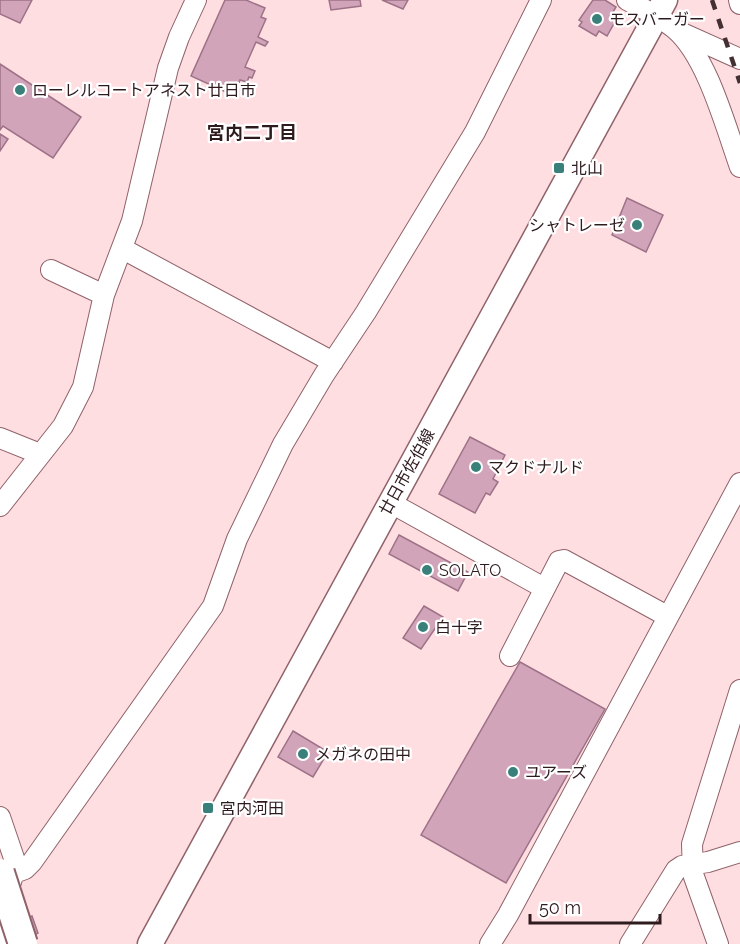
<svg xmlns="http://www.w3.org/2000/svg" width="740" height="944" font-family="Raleway,'Noto Sans JP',sans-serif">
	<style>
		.building { fill: #d2a4b9; stroke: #9d7287; stroke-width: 1.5 }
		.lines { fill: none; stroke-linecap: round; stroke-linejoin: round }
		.minor-casing { stroke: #906269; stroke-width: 22 }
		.major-casing { stroke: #906269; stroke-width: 27 }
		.highway-casing { stroke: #906269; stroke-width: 32 }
		.minor { stroke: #fff; stroke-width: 20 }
		.major { stroke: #fff; stroke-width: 24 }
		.highway { stroke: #fff; stroke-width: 28 }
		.rail { stroke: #442f32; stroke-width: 4.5; stroke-dasharray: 10 10; stroke-linecap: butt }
		.highway-bridge-casing { stroke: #906269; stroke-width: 32; stroke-linecap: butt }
		.highway-bridge { stroke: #fff; stroke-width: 28 }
		.poi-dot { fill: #39807b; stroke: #fff; stroke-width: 2 }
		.labels { text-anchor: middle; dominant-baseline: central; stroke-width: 4.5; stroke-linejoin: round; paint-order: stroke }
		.poi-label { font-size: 16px; fill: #2e1b1e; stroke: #fff; text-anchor: start }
		.street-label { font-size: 16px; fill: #2e1b1e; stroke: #fff }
		.neighbourhood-label { font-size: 18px; font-weight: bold; fill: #2e1b1e; stroke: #fff }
	</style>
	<rect width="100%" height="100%" fill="#ffdee2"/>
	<path class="building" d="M 0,0 L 32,0 L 20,23 L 0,14 Z
		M 225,0 L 246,0 L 265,8 L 261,17 L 266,19 L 258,37 L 268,42 L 265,46 L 256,42 L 245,67 L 255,71 L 252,78 L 249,77 L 247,82 L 240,80 L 237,88 L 230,85 L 226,92 L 191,76 Z
		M 329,0 L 360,0 L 361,6 L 331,10 Z
		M 382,0 L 408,0 L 403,9 Z
		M 593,0 L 605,0 L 616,7 L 610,17 L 616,20 L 607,36 L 599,31 L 596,36 L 579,26 L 582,22 L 579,20 Z
		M 0,64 L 81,117 L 53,158 L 3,126 L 0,130 Z
		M 0,134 L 8,139 L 0,151 Z
		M 627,198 L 663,215 L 646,252 L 612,235 Z
		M 470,437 L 505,455 L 493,479 L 498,482 L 490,495 L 486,493 L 475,513 L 439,494 Z
		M 399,535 L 468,572 L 458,591 L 389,554 Z
		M 424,606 L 443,617 L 421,649 L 403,638 Z
		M 520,662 L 605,709 L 506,883 L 421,835 Z
		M 293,731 L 328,752 L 313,777 L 278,757 Z
		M 32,916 L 38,933 L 26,938 L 19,921 Z"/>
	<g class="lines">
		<g class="minor-casing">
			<path id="minor" d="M 627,0 C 643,9 661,17 675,29 C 707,56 726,128 740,167
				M 739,0 L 740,4
				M 680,32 L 740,59
				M 123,249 L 333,362
				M 51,270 L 104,295
				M 0,438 L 40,454
				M 391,503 L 544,588
				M 0,506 L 63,426 L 83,387 L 104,295 L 132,221 L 168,68 L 179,37 L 196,0
				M 510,656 L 559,561 L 564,560 L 667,616
				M 0,817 L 16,864 L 11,882
				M 14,873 L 25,869 L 32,862 L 213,606 L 237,539 L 283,444 L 324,375 L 366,312 L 475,132 L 541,0
				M 490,944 L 508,915 L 740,483
				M 630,944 L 676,870 L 682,866 L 708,862 L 740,852
				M 718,944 L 693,874 L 692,844 L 740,690"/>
		</g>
		<g class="major-casing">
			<path id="major" d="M 150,944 L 665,0"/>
		</g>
		<g class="highway-casing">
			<path id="highway" d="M 0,921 L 8,944"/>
		</g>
		<use href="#minor" class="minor"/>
		<use href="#major" class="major"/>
		<use href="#highway" class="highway"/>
		<path class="rail" d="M 712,0 L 740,83"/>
		<g class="highway-bridge-casing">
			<path id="highway-bridge" d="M 0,873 L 23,944"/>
		</g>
		<use href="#highway-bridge" class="highway-bridge"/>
	</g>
	<g class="poi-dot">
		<circle cx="597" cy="19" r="6"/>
		<circle cx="20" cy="90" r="6"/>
		<rect x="553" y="162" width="12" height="12" rx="3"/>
		<circle cx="637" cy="225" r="6"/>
		<circle cx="476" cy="467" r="6"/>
		<circle cx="427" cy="570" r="6"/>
		<circle cx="423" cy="627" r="6"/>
		<circle cx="303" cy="754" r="6"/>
		<circle cx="513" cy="772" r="6"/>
		<rect x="202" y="802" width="12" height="12" rx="3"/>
	</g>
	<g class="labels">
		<g class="poi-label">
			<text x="609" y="19">モスバーガー</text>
			<text x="32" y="90">ローレルコートアネスト廿日市</text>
			<text x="571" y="168">北山</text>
			<text x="625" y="225" text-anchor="end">シャトレーゼ</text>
			<text x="488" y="467">マクドナルド</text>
			<text x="439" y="570">SOLATO</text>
			<text x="435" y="627">白十字</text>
			<text x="315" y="754">メガネの田中</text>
			<text x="525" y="772">ユアーズ</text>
			<text x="220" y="808">宮内河田</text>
		</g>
		<g class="street-label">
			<text transform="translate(407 472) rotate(-61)">廿日市佐伯線</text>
		</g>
		<g class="neighbourhood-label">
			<text x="252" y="132">宮内二丁目</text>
		</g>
	</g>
	<path d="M530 914v9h130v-9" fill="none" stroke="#2e1b1e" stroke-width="3"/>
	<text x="539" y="914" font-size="18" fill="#2e1b1e" stroke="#ffffff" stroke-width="4.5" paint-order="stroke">50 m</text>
</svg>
